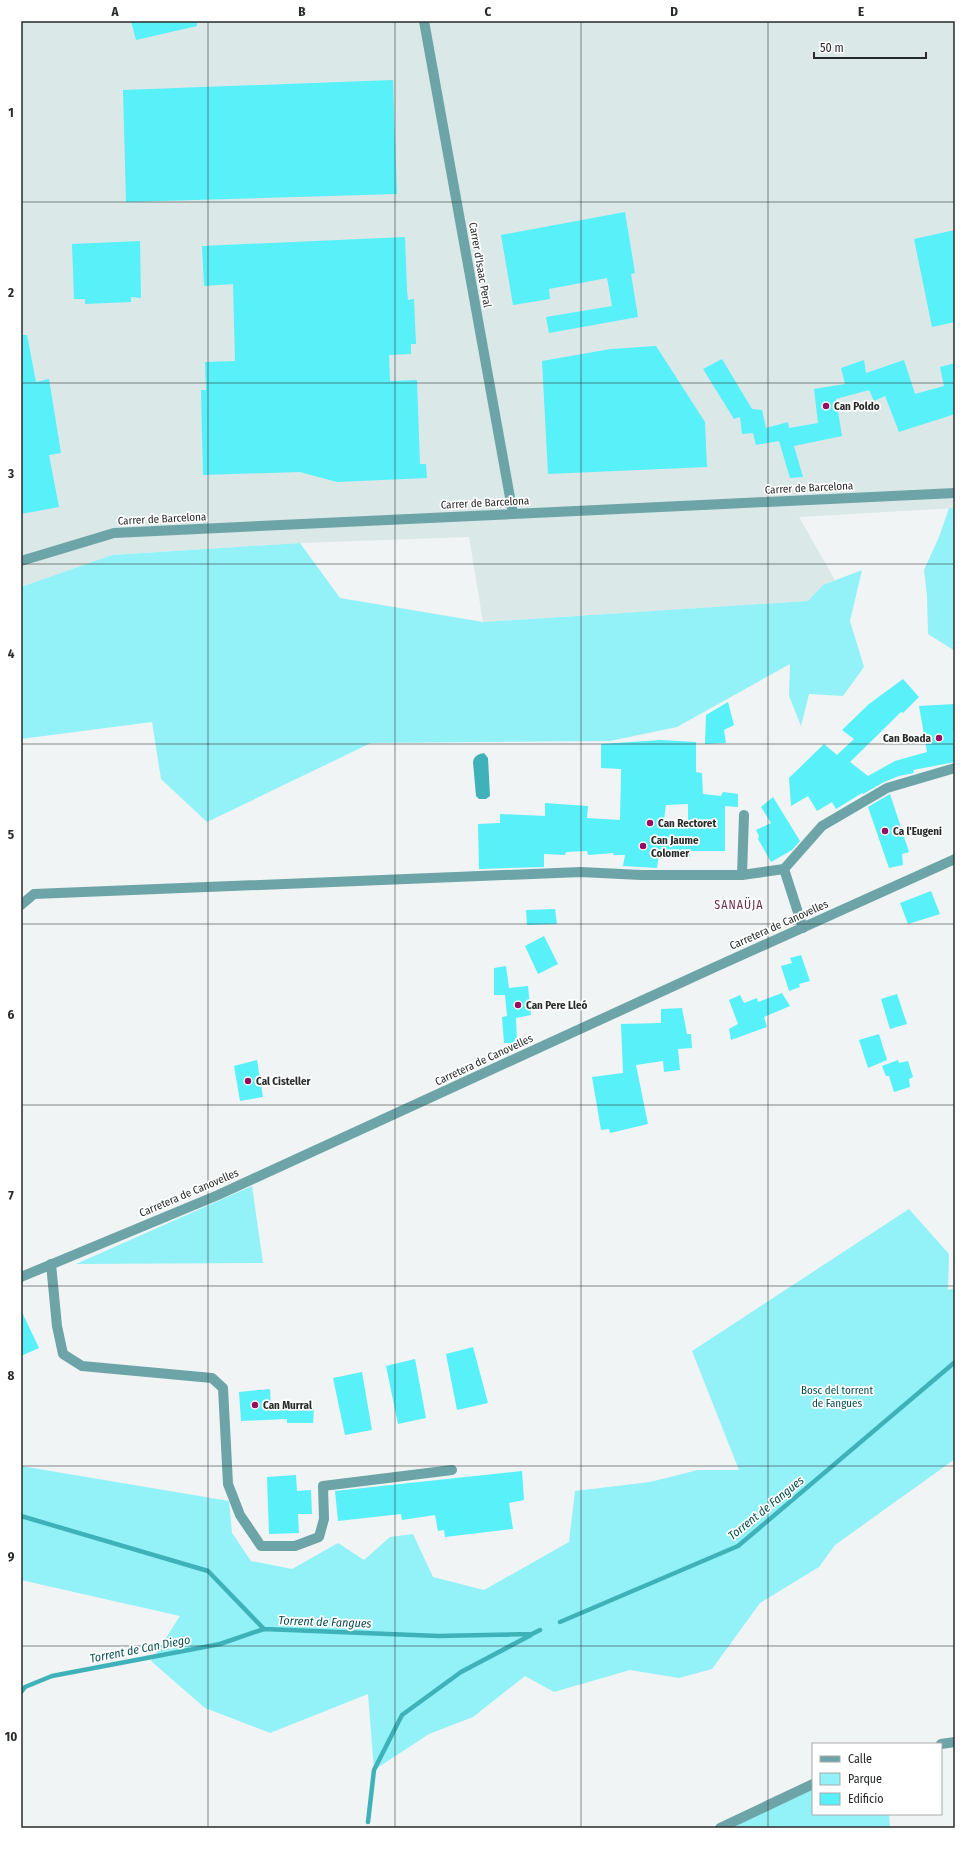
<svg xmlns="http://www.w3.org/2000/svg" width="976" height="1849" font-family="'Fira Sans Condensed',sans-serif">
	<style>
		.built { fill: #dae8e8 }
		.green { fill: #92f2f8 }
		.water { fill: #3fb2b9 }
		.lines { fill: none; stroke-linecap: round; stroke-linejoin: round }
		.stream { stroke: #3fb2b9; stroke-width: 4.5 }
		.building { fill: #58f0f9; fill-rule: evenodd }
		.minor { stroke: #6da4a7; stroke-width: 10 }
		.tertiary { stroke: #6da4a7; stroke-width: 10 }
		.grid { fill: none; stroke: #292b2b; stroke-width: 1; stroke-opacity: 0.55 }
		.poi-dot { fill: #970d62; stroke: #fff; stroke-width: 1.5 }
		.labels { text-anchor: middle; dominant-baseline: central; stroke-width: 3.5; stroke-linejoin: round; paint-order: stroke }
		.street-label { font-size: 11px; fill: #292b2b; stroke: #fff }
		.poi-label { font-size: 11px; font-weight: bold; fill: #292b2b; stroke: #fff; text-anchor: start }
		.park-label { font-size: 11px; fill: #044c4f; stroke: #fff }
		.neighbourhood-label { font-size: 12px; letter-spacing: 1px; fill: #6d2d4e; stroke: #fff }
		.water-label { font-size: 12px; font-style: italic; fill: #0a4f53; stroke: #fff }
		.neatline { fill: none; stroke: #292b2b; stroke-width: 1.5 }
		.grid-label { font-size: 13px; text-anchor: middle; font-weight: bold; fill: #292b2b }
	</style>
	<rect width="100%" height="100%" fill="#f0f4f4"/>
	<path class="built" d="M 21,21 L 955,21 L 955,508 L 799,517 L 835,580 L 823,585 L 809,601 L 483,622 L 469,537 L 300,543 L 112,555 L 21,587 Z"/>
	<path class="green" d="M 949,508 L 955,508 L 955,651 L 928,634 L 927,595 L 924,570 L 939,537 Z
		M 300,543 L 340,598 L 483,622 L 808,601 L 823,585 L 862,570 L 850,621 L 864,667 L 843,696 L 809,694 L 801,726 L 789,696 L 790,664 L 677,727 L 610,741 L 371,743 L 207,822 L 161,779 L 152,722 L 21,739 L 21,587 L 112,555 Z
		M 252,1186 L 263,1263 L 76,1264 Z
		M 909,1209 L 949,1254 L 948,1290 L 955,1288 L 955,1459 L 835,1545 L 819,1567 L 760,1603 L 712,1669 L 679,1678 L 630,1670 L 554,1692 L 525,1676 L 473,1717 L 429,1734 L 374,1770 L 368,1694 L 270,1733 L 205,1708 L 151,1661 L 180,1616 L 21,1580 L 21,1466 L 229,1501 L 232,1533 L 251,1561 L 292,1569 L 338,1543 L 364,1560 L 390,1537 L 413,1534 L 433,1577 L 484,1590 L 569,1542 L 575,1491 L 650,1482 L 698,1470 L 739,1470 L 692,1351 Z
		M 813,1787 L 813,1814 L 889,1814 L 890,1828 L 720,1828 Z"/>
	<path class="water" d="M 484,753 L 488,758 L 490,796 L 486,799 L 479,799 L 476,796 L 473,762 C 474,756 478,754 484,753 Z"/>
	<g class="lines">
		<path class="stream" d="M 21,1516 L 208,1571 L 264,1629 L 438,1636 L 532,1634 L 540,1630
			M 560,1622 L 738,1546 L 955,1362
			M 21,1692 L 25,1687 L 52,1676 L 220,1644 L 264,1629
			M 368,1822 L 374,1770 L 402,1715 L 461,1672 L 531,1635"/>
	</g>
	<path class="building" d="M 131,21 L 197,21 L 197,26 L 136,40 Z
		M 393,80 L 397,194 L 126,202 L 123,90 Z
		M 625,212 L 635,273 L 631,274 L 638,317 L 549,333 L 546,317 L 612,306 L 607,278 L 549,289 L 550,299 L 513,305 L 501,235 Z
		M 955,230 L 955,322 L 932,327 L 914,239 Z
		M 405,237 L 407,290 L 408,300 L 414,299 L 416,344 L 411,344 L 411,354 L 389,355 L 390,381 L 417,380 L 420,464 L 426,464 L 427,478 L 337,482 L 300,472 L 203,475 L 201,390 L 206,390 L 205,362 L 235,361 L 233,284 L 204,286 L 202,246 Z
		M 140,241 L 141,298 L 131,297 L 131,302 L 85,304 L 85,299 L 74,299 L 72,244 Z
		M 21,335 L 27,335 L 36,382 L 49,379 L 61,453 L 49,455 L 59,507 L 21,514 Z
		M 656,346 L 705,422 L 707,467 L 548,474 L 542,361 L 611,349 Z
		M 722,359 L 752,409 L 762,410 L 766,428 L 788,422 L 789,428 L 818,423 L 814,389 L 845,384 L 841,368 L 864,360 L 866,373 L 904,360 L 915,394 L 944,386 L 940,367 L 955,363 L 955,414 L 899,432 L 885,396 L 874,401 L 869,390 L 836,399 L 842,436 L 794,446 L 803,477 L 790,478 L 779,441 L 756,445 L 753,433 L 742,434 L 740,417 L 734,419 L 703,369 Z
		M 903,679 L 919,697 L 903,713 L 901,712 L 850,762 L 868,776 L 895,761 L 927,752 L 919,706 L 955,704 L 955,730 L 953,731 L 955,762 L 913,770 L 914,773 L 899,776 L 884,782 L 863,794 L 862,793 L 836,809 L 832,802 L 817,811 L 808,796 L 791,806 L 789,778 L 824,744 L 837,755 L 854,739 L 842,730 L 869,704 Z
		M 728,702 L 734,725 L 724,730 L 726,743 L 705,744 L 706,715 Z
		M 661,740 L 696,742 L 696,772 L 702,773 L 703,794 L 721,796 L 723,792 L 738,794 L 738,807 L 725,806 L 725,851 L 690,851 L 690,857 L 659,854 L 657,868 L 623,866 L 625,855 L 613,855 L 614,853 L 588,855 L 587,851 L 566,852 L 565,855 L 544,854 L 544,867 L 479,869 L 478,824 L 500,823 L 500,814 L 545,816 L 545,803 L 588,806 L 587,818 L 620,820 L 621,769 L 601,768 L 601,744 ZM 688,804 L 688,827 L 663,827 L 666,805 Z
		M 890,794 L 909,852 L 902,854 L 903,865 L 889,868 L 868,807 Z
		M 773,797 L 800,841 L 792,850 L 771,862 L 758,839 L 759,836 L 756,830 L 771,823 L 761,807 Z
		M 931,891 L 940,914 L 908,924 L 900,903 Z
		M 555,909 L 557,924 L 527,925 L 526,910 Z
		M 544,936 L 558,964 L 538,974 L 525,946 Z
		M 801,955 L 810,981 L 799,984 L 800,987 L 789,991 L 781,966 L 792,963 L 790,958 Z
		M 506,966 L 509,988 L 528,986 L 531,1015 L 516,1018 L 517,1043 L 504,1043 L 502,1017 L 507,1016 L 505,995 L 494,995 L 494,968 Z
		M 782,993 L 790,1006 L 764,1017 L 767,1027 L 731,1040 L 729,1029 L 738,1024 L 729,1000 L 740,995 L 744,1003 L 757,998 L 758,1002 Z
		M 897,994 L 907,1024 L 890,1029 L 881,999 Z
		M 682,1008 L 687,1034 L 691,1034 L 692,1048 L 678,1049 L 680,1070 L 664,1072 L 663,1061 L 636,1065 L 648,1124 L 610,1133 L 609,1129 L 601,1130 L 592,1077 L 623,1073 L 621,1024 L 661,1023 L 661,1009 Z
		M 879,1034 L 887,1060 L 868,1068 L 859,1040 Z
		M 257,1060 L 263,1097 L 240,1101 L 234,1066 Z
		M 898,1060 L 899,1063 L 908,1061 L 913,1077 L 909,1079 L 910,1087 L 894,1092 L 889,1076 L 886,1076 L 882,1066 Z
		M 21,1310 L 39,1348 L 21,1356 Z
		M 473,1347 L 488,1403 L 457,1410 L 446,1354 Z
		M 415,1359 L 426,1418 L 398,1424 L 386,1366 Z
		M 362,1372 L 372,1430 L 345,1435 L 333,1378 Z
		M 270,1389 L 271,1408 L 314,1407 L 313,1423 L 287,1423 L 287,1419 L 241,1421 L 239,1392 Z
		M 522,1471 L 524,1500 L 509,1503 L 513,1529 L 445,1537 L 444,1530 L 438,1531 L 435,1515 L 402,1520 L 401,1514 L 338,1521 L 335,1491 Z
		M 296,1475 L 297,1491 L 311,1490 L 312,1514 L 298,1514 L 299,1533 L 269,1534 L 267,1477 Z"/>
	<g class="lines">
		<path class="minor" d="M 424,21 L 513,514
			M 21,561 L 114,533 L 955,493
			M 784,869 L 822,826 L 887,788 L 955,768
			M 742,875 L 744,815
			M 21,905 L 34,894 L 581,872 L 641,875 L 742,875 L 784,869 L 803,928
			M 51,1264 L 57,1326 L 63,1354 L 82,1366 L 212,1378 L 223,1388 L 228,1484 L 240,1515 L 261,1546 L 295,1546 L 319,1537 L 324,1519 L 323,1486 L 452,1470
			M 941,1744 L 955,1742
			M 720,1828 L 813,1784"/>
		<path class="tertiary" d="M 21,1277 L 218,1195 L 713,968 L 955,859"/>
	</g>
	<path class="grid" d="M 208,21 L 208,1828M 395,21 L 395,1828M 581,21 L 581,1828M 768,21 L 768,1828M 21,202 L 955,202M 21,383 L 955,383M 21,564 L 955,564M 21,744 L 955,744M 21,924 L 955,924M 21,1105 L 955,1105M 21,1286 L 955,1286M 21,1466 L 955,1466M 21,1646 L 955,1646"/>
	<g class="poi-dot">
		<circle cx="826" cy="406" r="4"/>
		<circle cx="939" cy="738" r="4"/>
		<circle cx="650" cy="823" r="4"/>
		<circle cx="885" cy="831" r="4"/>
		<circle cx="643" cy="846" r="4"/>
		<circle cx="518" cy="1005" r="4"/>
		<circle cx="248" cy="1081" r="4"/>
		<circle cx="255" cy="1405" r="4"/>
	</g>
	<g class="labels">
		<g class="street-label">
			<text transform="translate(480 265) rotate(80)">Carrer d'Isaac Peral</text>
			<text transform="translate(809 488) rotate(-3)">Carrer de Barcelona</text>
			<text transform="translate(485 503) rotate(-3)">Carrer de Barcelona</text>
			<text transform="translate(162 519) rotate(-3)">Carrer de Barcelona</text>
			<text transform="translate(779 925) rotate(-24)">Carretera de Canovelles</text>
			<text transform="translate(484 1060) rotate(-25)">Carretera de Canovelles</text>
			<text transform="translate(189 1193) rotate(-23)">Carretera de Canovelles</text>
		</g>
		<g class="poi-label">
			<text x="834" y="406">Can Poldo</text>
			<text x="931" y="738" text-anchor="end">Can Boada</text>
			<text x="658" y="823">Can Rectoret</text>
			<text x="893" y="831">Ca l'Eugeni</text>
			<text x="651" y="840">Can Jaume<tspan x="651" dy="13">Colomer</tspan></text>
			<text x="526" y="1005">Can Pere Lleó</text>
			<text x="256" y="1081">Cal Cisteller</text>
			<text x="263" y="1405">Can Murral</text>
		</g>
		<g class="park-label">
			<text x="837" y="1390">Bosc del torrent<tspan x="837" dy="13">de Fangues</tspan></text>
		</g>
		<g class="neighbourhood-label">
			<text x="739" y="905">SANAÜJA</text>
		</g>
		<g class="water-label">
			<text transform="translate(766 1508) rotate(-39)">Torrent de Fangues</text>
			<text transform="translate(325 1622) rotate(2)">Torrent de Fangues</text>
			<text transform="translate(140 1649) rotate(-11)">Torrent de Can Diego</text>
		</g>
	</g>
	<rect width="976" height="1849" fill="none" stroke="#ffffff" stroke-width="44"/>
	<rect x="812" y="1743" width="130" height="72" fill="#ffffff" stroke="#a9aaaa"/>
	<rect x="820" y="1756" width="20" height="6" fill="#6da4a7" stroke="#a9aaaa"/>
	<text x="848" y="1763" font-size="12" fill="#292b2b">Calle</text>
	<rect x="820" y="1773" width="20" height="12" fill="#92f2f8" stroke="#a9aaaa"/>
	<text x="848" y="1783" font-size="12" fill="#292b2b">Parque</text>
	<rect x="820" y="1793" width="20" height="12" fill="#58f0f9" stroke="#a9aaaa"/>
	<text x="848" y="1803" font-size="12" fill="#292b2b">Edificio</text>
	<path d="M814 52v6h112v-6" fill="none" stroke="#292b2b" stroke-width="2"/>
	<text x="820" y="52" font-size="12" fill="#292b2b" stroke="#ffffff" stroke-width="3" paint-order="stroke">50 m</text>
	<rect x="22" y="22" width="932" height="1805" class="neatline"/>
	<g class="grid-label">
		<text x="115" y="16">A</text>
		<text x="302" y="16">B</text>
		<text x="488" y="16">C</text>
		<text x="674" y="16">D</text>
		<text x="861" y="16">E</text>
		<text x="11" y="117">1</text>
		<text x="11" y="297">2</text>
		<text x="11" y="478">3</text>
		<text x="11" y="658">4</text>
		<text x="11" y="839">5</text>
		<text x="11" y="1019">6</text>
		<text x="11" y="1200">7</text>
		<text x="11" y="1380">8</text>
		<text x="11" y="1561">9</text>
		<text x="11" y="1741">10</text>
	</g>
</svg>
